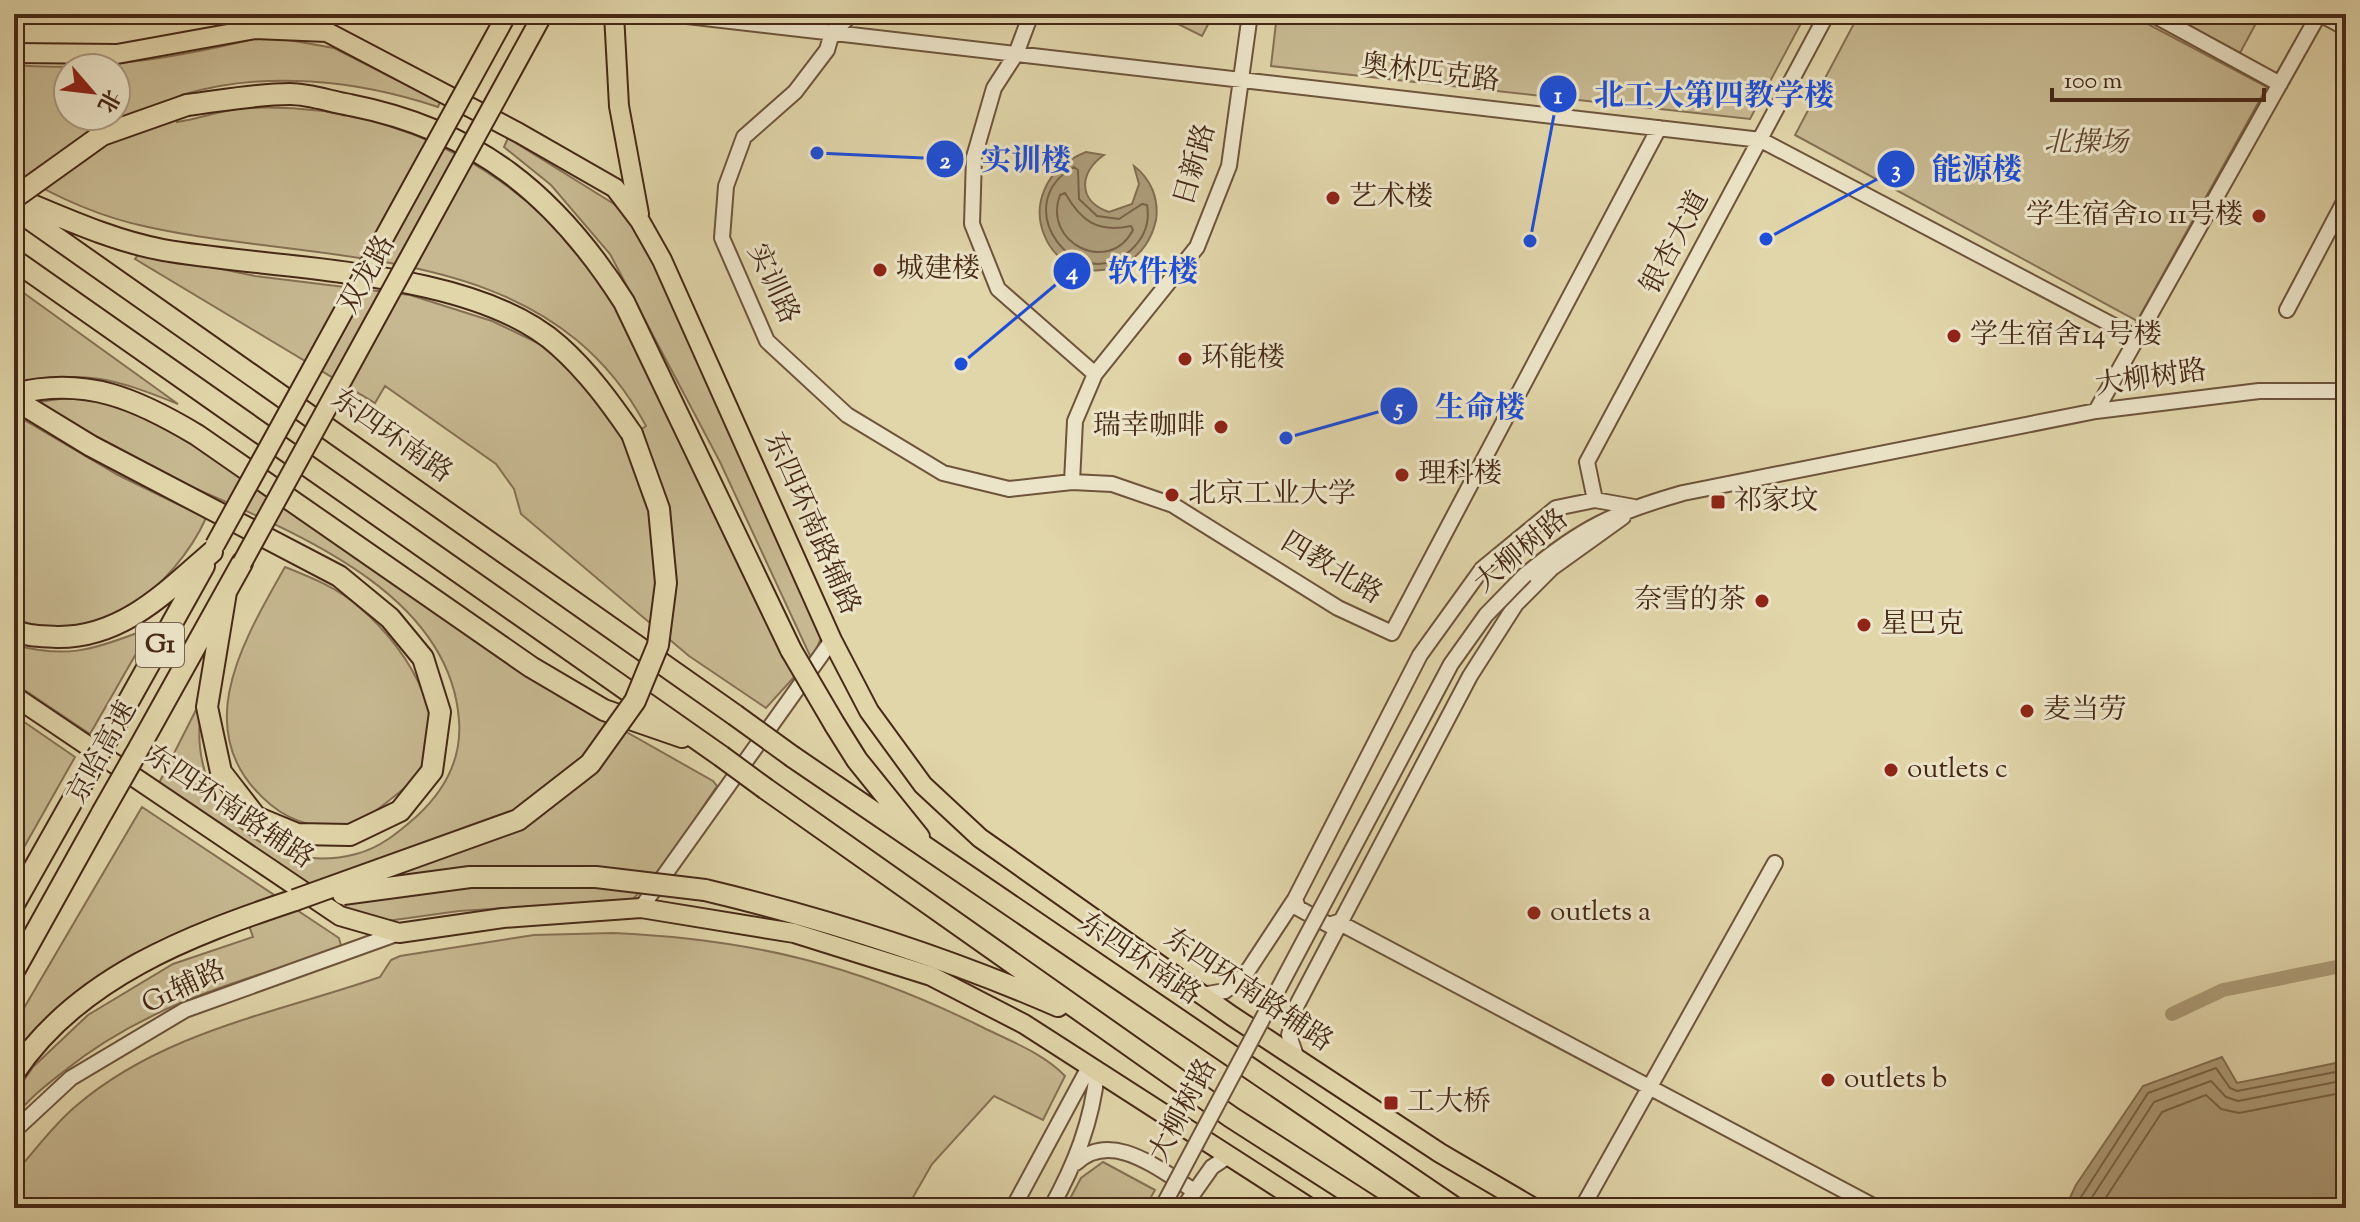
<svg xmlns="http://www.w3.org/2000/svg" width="2360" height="1222" font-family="'Sorts Mill Goudy','Noto Serif SC',serif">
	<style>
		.green { fill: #c7b891; stroke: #867054; stroke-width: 2; fill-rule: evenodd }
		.water { fill: #ac9b78; stroke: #836d51; stroke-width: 2 }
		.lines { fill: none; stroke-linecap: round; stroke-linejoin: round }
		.shore { stroke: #796247; stroke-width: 2 }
		.canal { stroke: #ac9b78; stroke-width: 14 }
		.minor-casing { stroke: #6d543b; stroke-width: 18 }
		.major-casing { stroke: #462916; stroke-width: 22 }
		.highway-casing { stroke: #462916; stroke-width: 24 }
		.minor { stroke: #ece4c8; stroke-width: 14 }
		.major { stroke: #e1d5aa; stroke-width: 18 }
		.highway { stroke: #e1d5aa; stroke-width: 20 }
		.minor-bridge-casing { stroke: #6d543b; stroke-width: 18; stroke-linecap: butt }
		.major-bridge-casing { stroke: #462916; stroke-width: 22; stroke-linecap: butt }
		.highway-bridge-casing { stroke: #462916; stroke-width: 24; stroke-linecap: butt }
		.minor-bridge { stroke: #ece4c8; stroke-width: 14 }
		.major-bridge { stroke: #e1d5aa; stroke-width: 18 }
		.highway-bridge { stroke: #e1d5aa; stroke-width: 20 }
		.poi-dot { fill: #8f2418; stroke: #ece4c8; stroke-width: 3 }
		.labels { text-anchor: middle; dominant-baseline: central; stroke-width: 6; stroke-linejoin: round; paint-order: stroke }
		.shield { fill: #ece4c8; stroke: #78614b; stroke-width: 2 }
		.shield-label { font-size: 26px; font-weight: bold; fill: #462916 }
		.street-label { font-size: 28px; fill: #462916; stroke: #ece4c8 }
		.park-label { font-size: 28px; font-style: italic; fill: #60462f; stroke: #ece4c8 }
		.poi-label { font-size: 28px; fill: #462916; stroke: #ece4c8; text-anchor: start }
		.leader { fill: none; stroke: #1d4ed8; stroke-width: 3 }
		.callout-dot { fill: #1d4ed8; stroke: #ece4c8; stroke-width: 3 }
		.mark-label { font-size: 24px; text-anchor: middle; font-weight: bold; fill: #fff }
		.callout-label { font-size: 30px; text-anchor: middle; font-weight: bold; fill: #1d4ed8; stroke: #ece4c8; stroke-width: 6; stroke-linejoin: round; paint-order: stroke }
	</style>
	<rect width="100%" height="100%" fill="#e1d5aa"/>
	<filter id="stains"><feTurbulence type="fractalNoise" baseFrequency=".0025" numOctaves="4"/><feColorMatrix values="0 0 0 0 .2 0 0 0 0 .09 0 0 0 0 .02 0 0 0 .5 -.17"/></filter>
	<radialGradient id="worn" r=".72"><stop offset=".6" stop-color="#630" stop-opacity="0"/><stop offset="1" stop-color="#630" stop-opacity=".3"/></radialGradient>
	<path class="green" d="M 1171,14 L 1197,14 L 1210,21 L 1202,36 L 1168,19 Z
		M 1277,14 L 1806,14 L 1750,119 L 1271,66 Z
		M 1859,14 L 2129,14 L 2267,87 L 2137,321 L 1795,135 Z
		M 2168,14 L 2261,14 L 2240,53 Z
		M 266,36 L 334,48 L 440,102 L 438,107 C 357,80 265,70 182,95 L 177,122 C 200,119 223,109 247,108 C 402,101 535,177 618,305 C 641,341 656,387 674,426 C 712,510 751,594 795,676 L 766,708 L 689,656 L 521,514 L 514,489 L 496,464 L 385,386 L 375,403 L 135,259 L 140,252 L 255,276 L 410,295 L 492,321 L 546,347 L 581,382 L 626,440 L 646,426 C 546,238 325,266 148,227 C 99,217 57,198 14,172 L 14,65 C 98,72 185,56 266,36 ZM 68,68 L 116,68 L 116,116 L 68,116 Z
		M 508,138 L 614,204 L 642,234 L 821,638 L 812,660 L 720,462 L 610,254 L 551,185 L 504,147 Z
		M 14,286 L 178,404 C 116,379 82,368 15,385 Z
		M 80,396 L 106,400 L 164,423 L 547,687 L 713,781 L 717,786 L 659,872 L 632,900 L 459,911 L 380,922 L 357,917 L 159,783 L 202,698 C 200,714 198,731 200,747 C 208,826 281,874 356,854 C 380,848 399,832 417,816 C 444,791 462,759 459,720 C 448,570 239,515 126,456 C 96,440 67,420 39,402 Z
		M 14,414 L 118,475 L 206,518 C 177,583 89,663 14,616 Z
		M 285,567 C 310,577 338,588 359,607 C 409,649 467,737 401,791 C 387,802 367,820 350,824 C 322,831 293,823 271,805 C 186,735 242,643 285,567 Z
		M 137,633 L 145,638 L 90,734 L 14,683 L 14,645 C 66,658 89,651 137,633 Z
		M 14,715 L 75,757 L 14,865 Z
		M 142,807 L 339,938 L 342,949 C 241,980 147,1004 63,1072 C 45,1086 28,1099 14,1118 L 14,1095 L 33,1067 L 88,1015 L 173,964 L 253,937 L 244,912 L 58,1010 L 14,1056 L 14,1025 Z
		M 613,933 C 752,939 857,965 982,1027 C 1010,1041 1043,1053 1065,1076 L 1043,1120 L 994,1096 L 932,1164 L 908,1206 L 898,1204 L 895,1208 L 548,1208 C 486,1194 423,1200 359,1202 L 341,1208 L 14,1208 L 14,1174 C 34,1152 53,1125 76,1106 C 162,1032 276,1013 380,977 L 391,960 L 400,956 L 534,935 Z
		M 1103,1162 L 1155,1190 L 1145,1208 L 1065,1208 L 1081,1178 Z"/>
	<path class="water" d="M 1086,152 L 1104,155 C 1079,172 1077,201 1109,212 L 1132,204 L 1139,184 L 1134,166 C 1151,179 1159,199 1156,220 C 1152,238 1142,255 1125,263 C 1048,300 999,187 1086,152 Z
		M 2222,1057 L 2237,1083 L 2346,1061 L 2346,1208 L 2065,1208 L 2076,1185 L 2143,1086 Z"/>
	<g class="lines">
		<path class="shore" d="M 1074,167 L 1078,170 L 1079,199 L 1097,216 L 1119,219 L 1142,204 L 1147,205 C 1150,222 1144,238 1131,250 C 1077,299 1006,205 1074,167 Z
			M 1065,193 C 1081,221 1097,233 1131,226 L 1133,230 C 1109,276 1042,243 1060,195 Z
			M 2074,1208 L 2148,1093 L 2216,1068 L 2230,1088 L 2237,1091 L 2346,1070
			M 2085,1208 L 2154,1102 L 2211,1081 L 2226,1097 L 2238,1101 L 2346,1080
			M 2099,1208 L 2162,1112 L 2206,1095 L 2221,1109 L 2239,1113 L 2346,1092"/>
		<path class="canal" d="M 2172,1014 L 2223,990 L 2346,965"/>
		<g class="minor-casing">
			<path id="minor" d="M 670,14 L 1761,140 L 2137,338
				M 852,14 L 832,33 L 827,50 L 795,92 L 744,137 L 726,186 L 722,238 L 767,341 L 847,415 L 943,473 L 1009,489 L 1072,482 L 1112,484 L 1173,505 L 1338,608 L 1392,633 L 1659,128
				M 1031,14 L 1016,54 L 994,88 L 974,157 L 972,224 L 998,289 L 1095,374
				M 2152,14 L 2280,84
				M 2320,14 L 2346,28
				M 2287,310 L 2346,198
				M 2096,411 L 2319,14
				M 1072,482 L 1075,421 L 1095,374 L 1197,247 L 1229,166 L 1250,14
				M 1595,500 L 1587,462 L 1827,14
				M 1525,575 C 1581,528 1613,513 1683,493 L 2096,411 L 2259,391 L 2346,391
				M 1295,899 L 1298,908 L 1329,925 L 1338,922 L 1877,1208
				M 641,908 L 832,640
				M 1202,995 L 1225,991 L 1245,975 L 1295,899 L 1420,655 L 1482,569 L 1556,508 L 1595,500 L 1634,507
				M 1297,1059 L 1289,1035 L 1297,1005 L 1470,676 L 1516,604 L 1552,568 L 1623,517
				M 14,1131 L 71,1078 L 185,1010 L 399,933
				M 1076,1163 C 1112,1129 1159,1170 1193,1190
				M 1013,1208 L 1089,1067
				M 1051,1208 C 1075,1164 1092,1122 1097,1072
				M 1183,1208 L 1212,1167 L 1227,1157
				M 1582,1208 L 1775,863"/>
		</g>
		<g class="major-casing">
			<path id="major" d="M 614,14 L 619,106 L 639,214
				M 269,25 L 304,14
				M 14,53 L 117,54 L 255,29 L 327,32 L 519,133 L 615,188 L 640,221 L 662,260 L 832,640 L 869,711 L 923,785 L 980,838 L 1232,1016 L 1440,1153 L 1534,1208
				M 14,696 L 340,916 L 399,933 L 503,918 L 641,908 L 794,933 L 931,976 L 1024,1024 L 1310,1208"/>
		</g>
		<g class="highway-casing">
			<path id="highway" d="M 187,105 C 221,101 256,94 290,94 C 310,94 331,102 350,105 C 477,130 556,195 624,302 L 791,650
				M 20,200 C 66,219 114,241 163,250 C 276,270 473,268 559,346 C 588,372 610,402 632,434
				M 14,208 L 735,715
				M 14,260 L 721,756
				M 14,394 C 86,376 137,399 197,435 L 531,667 L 604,710 L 682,737
				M 14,399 L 91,446 L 339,576 L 390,618 L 423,658 L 440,712 L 432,771 L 400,811 L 350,835 L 297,834 L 256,817 L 221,772 L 207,707 L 226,592
				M 14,630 C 28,637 41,636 57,637 C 122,638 166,592 212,552
				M 835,725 L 857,760 L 919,837
				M 108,738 L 204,566
				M 135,755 L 242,563
				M 793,757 L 1455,1208
				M 766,789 L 1231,1117 L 1373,1208
				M 705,890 C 827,919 943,956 1058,1006
				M 14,904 L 75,796
				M 14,971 L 102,813
				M 14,1073 C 78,977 190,935 295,900"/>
		</g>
		<use href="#minor" class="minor"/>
		<use href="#major" class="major"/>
		<use href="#highway" class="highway"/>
		<g class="minor-bridge-casing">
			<path id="minor-bridge" d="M 1162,1208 L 1451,664 L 1486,615 L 1525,575"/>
		</g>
		<g class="major-bridge-casing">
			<path id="major-bridge" d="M 215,545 L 507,14
				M 242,563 L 543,14"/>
		</g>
		<g class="highway-bridge-casing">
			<path id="highway-bridge" d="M 14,198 L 102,135 L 187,105
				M 791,650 L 835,725
				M 735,715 L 793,757
				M 721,756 L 766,789
				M 75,796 L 108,738
				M 102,813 L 135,755
				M 343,894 L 470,877 L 596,877 L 705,890
				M 295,900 L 518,820 L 590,764 L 635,701 L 658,645 L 666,583 L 659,509 L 632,434"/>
		</g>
		<use href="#minor-bridge" class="minor-bridge"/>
		<use href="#major-bridge" class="major-bridge"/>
		<use href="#highway-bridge" class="highway-bridge"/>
	</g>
	<g class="poi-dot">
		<circle cx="1333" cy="198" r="8"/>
		<circle cx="2259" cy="216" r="8"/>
		<circle cx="880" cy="270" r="8"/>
		<circle cx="1954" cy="336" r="8"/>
		<circle cx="1185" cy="359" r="8"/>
		<circle cx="1221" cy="427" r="8"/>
		<circle cx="1402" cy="475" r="8"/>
		<circle cx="1172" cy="495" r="8"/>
		<rect x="1710" y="494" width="16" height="16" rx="4"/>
		<circle cx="1762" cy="601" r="8"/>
		<circle cx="1864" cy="625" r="8"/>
		<circle cx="2027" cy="711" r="8"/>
		<circle cx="1891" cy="770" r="8"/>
		<circle cx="1534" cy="913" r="8"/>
		<circle cx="1828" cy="1080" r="8"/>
		<rect x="1383" y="1095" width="16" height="16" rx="4"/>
	</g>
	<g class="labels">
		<rect class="shield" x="136" y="623" width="48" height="44" rx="6"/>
		<g class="shield-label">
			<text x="160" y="645">G1</text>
		</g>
		<g class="street-label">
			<text transform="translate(1430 74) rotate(7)">奥林匹克路</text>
			<text transform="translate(1196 165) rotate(-74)">日新路</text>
			<text transform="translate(1676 243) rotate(-62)">银杏大道</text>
			<text transform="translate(368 275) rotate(-61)">双龙路</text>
			<text transform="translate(772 284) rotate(65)">实训路</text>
			<text transform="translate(2151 379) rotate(-8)">大柳树路</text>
			<text transform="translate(391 437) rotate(35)">东四环南路</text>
			<text transform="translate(811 524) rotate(66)">东四环南路辅路</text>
			<text transform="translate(1522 552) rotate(-40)">大柳树路</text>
			<text transform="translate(1331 569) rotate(31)">四教北路</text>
			<text transform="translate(103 753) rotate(-61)">京哈高速</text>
			<text transform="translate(229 808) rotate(34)">东四环南路辅路</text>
			<text transform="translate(1139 960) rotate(34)">东四环南路</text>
			<text transform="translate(184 988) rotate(-25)">G1辅路</text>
			<text transform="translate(1248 991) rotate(34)">东四环南路辅路</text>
			<text transform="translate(1184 1111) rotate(-62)">大柳树路</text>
		</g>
		<g class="park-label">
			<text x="2086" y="144">北操场</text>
		</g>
		<g class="poi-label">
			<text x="1349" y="198">艺术楼</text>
			<text x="2243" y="216" text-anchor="end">学生宿舍10 11号楼</text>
			<text x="896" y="270">城建楼</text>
			<text x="1970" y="336">学生宿舍14号楼</text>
			<text x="1201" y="359">环能楼</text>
			<text x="1205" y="427" text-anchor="end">瑞幸咖啡</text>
			<text x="1418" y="475">理科楼</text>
			<text x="1188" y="495">北京工业大学</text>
			<text x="1734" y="502">祁家坟</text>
			<text x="1746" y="601" text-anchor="end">奈雪的茶</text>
			<text x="1880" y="625">星巴克</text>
			<text x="2043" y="711">麦当劳</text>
			<text x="1907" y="770">outlets c</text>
			<text x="1550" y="913">outlets a</text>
			<text x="1844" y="1080">outlets b</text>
			<text x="1407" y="1103">工大桥</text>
		</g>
	</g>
	<path class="leader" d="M1530 241L1558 94M817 153L945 159M1766 239L1896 169M961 364L1072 271M1286 438L1399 406"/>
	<g class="callout-dot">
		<circle cx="1530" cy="241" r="8"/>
		<circle cx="817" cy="153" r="8"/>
		<circle cx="1766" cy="239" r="8"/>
		<circle cx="961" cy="364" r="8"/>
		<circle cx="1286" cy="438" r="8"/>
		<circle cx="1558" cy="94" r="20"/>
		<circle cx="945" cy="159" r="20"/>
		<circle cx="1896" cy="169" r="20"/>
		<circle cx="1072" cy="271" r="20"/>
		<circle cx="1399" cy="406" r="20"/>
	</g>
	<g class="mark-label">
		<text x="1558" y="103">1</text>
		<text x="945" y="168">2</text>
		<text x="1896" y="177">3</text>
		<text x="1072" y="279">4</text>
		<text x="1399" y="415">5</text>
	</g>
	<g class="callout-label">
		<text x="1714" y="105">北工大第四教学楼</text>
		<text x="1026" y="170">实训楼</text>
		<text x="1977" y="179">能源楼</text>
		<text x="1153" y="281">软件楼</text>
		<text x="1480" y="417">生命楼</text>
	</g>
	<rect width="2360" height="1222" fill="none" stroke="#e1d5aa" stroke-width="48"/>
	<rect x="16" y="16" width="2328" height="1190" fill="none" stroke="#462916" stroke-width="4"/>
	<rect x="24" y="24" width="2312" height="1174" fill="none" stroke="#462916" stroke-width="2"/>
	<g transform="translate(92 92) rotate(118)"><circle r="38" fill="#ece4c8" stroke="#aa9981" stroke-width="2"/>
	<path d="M0-6L14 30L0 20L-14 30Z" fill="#8f2418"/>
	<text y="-12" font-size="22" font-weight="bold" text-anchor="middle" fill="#462916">北</text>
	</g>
	<path d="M2052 88v12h212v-12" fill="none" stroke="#462916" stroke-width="4"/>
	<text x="2064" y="88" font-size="24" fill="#462916" stroke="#ece4c8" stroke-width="6" paint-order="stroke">100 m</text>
	<rect width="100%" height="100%" filter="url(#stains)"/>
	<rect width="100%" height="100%" fill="url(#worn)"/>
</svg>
